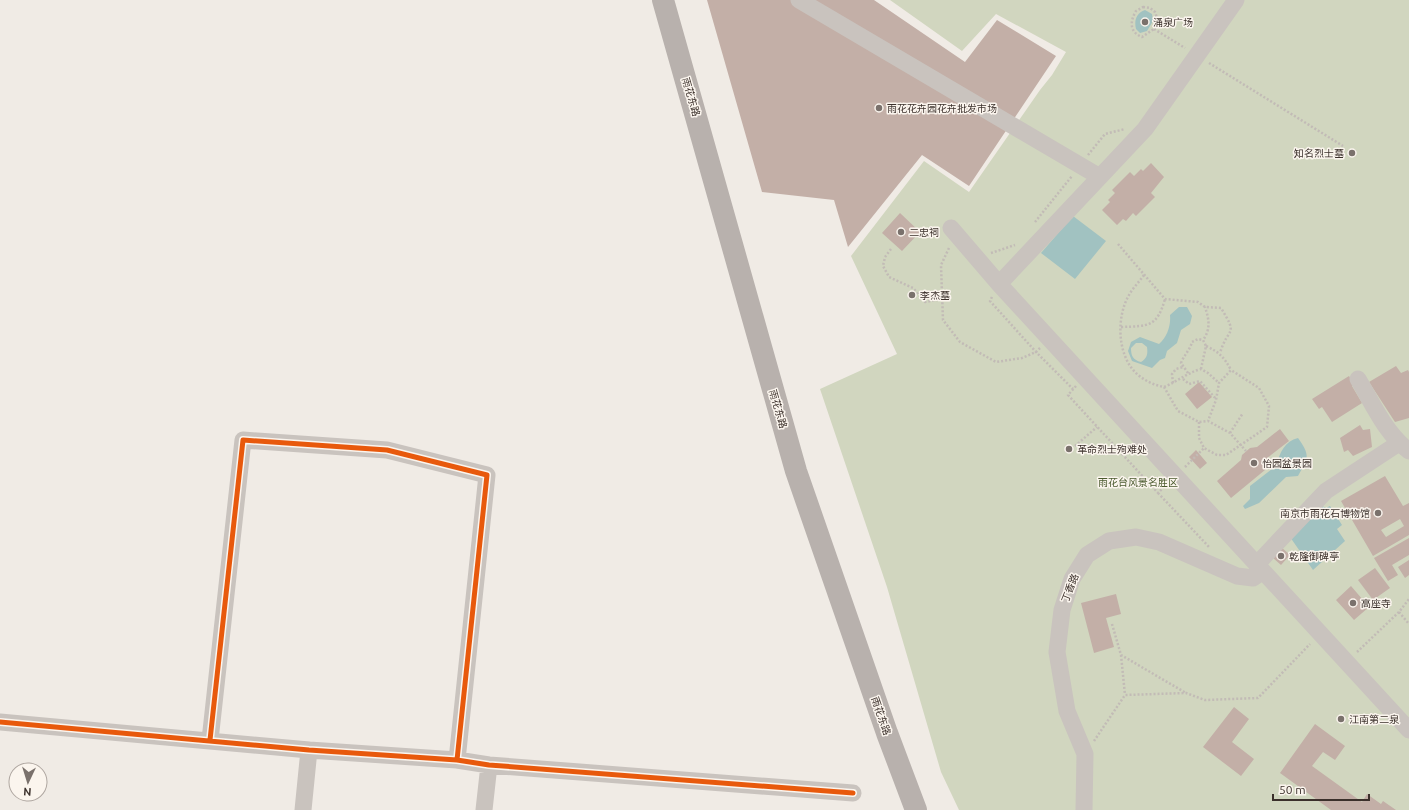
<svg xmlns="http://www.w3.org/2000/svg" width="1409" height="810" font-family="Ubuntu,'Noto Sans SC',sans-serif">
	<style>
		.green { fill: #d1d6bf }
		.water { fill: #a1c2c1; fill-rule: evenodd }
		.building { fill: #c3afa7; fill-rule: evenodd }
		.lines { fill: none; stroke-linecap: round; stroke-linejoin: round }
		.path { stroke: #c2bbb6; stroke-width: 2.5; stroke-dasharray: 2 2; stroke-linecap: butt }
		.minor { stroke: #c9c3be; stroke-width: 17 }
		.major { stroke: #b8b1ad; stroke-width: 22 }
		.cycleway-casing { stroke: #fbf5ee; stroke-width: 8 }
		.cycleway { stroke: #e8590c; stroke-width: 5 }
		.poi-dot { fill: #7a716c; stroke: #fbf5ee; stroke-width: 1.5 }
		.labels { text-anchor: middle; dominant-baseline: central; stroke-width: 3; stroke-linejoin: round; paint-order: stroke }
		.poi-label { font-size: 10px; fill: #3b302b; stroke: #fbf5ee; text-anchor: start }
		.street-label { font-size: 10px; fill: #3b302b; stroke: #fbf5ee }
		.park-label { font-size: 10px; fill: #4a5a2e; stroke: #fbf5ee }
	</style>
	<rect width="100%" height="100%" fill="#f0ebe5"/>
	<path class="green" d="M 890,0 L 1409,0 L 1409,810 L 959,810 L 941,772 L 887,587 L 820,389 L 897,354 L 851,256 L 924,161 L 969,192 L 1040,90 L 1052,75 L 1066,52 L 996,14 L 962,51 Z"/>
	<path class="water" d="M 1145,10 L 1152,14 L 1153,21 L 1147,31 L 1140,33 L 1136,29 C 1134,21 1136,13 1145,10 Z
		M 1073,216 L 1106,241 L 1075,279 L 1041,253 Z
		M 1179,307 L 1187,307 L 1192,316 L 1190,324 L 1181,330 L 1177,343 L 1167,351 L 1165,358 L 1160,360 L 1152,368 L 1132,361 L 1128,351 L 1131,342 L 1140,337 L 1159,344 C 1167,337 1171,326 1170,315 ZM 1136,343 L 1142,343 L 1147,347 C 1148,354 1147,358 1141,362 C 1133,360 1131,356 1131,348 Z
		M 1298,438 C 1311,456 1308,458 1298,476 L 1286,477 L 1259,503 L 1245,509 L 1243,506 L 1250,499 L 1250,486 L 1277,465 C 1279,453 1285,441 1298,438 Z
		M 1322,506 L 1326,508 L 1330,506 L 1342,525 L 1337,529 L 1345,541 L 1313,570 L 1290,537 Z"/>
	<path class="building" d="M 707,0 L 874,0 L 965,62 L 997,20 L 1056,56 L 969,186 L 922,155 L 848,247 L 834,200 L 762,192 Z
		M 1151,163 L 1164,177 L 1151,193 L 1155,197 L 1136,216 L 1133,213 L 1126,221 L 1123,219 L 1117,225 L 1102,210 L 1110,202 L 1108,200 L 1115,193 L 1112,190 L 1130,172 L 1134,176 L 1141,169 L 1143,171 Z
		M 900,213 L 920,232 L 902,251 L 882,233 Z
		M 1396,366 L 1401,373 L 1408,370 L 1409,372 L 1409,418 L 1395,422 L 1369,382 Z
		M 1349,376 L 1354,385 L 1352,386 L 1362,403 L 1332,422 L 1322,407 L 1319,409 L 1312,399 Z
		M 1199,382 L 1212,397 L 1197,409 L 1185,394 Z
		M 1360,425 L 1363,430 L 1370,429 L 1372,447 L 1353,456 L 1348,450 L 1344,452 L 1340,438 Z
		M 1280,429 L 1289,441 L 1266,459 L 1271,465 L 1231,498 L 1217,481 L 1241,460 L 1242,455 L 1250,448 L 1257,447 Z
		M 1196,450 L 1207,463 L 1200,469 L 1189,457 Z
		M 1385,476 L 1403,506 L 1409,503 L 1409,535 L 1373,556 L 1341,501 ZM 1400,519 L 1404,526 L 1386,537 L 1381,530 Z
		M 1409,538 L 1409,555 L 1392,565 L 1398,575 L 1388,581 L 1374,558 Z
		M 1281,547 L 1290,555 L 1281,565 L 1272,557 Z
		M 1409,560 L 1409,575 L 1405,578 L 1398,567 Z
		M 1375,568 L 1390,588 L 1373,600 L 1358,580 Z
		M 1351,586 L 1369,607 L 1354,620 L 1336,600 Z
		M 1116,594 L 1121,614 L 1106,618 L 1114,647 L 1094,653 L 1081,603 Z
		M 1234,707 L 1249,719 L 1232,742 L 1254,759 L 1241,776 L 1203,747 Z
		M 1315,724 L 1345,746 L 1335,760 L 1323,752 L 1312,766 L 1362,802 L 1367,794 L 1381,804 L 1383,801 L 1396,810 L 1331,810 L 1280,773 Z"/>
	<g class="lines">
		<path class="path" d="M 1143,7 L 1150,8 L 1155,12 L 1157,18 L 1154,29 L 1142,37 C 1129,32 1130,21 1136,11 Z
			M 1154,29 L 1185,48
			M 1209,63 L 1343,146
			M 1088,155 L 1105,134 L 1125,129
			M 1035,222 L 1072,176
			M 1118,244 L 1165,299 L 1198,302 L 1205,307 L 1221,308 C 1239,337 1228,326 1220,353
			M 949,248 L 941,265 L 943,320 L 960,342 L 996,362 L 1022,358 L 1036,352 L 1040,348
			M 891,249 L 885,257 L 883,266 L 889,277 L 913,288 L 925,302 L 942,299
			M 991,253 L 1015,245
			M 1144,275 C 1139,282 1133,288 1129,295 C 1116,317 1117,356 1137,374 C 1145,381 1154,385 1164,387 C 1178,381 1187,373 1201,369 L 1208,373 L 1219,383
			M 992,297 L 990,301 L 1036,352 L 1073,389
			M 1121,327 C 1149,326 1157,327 1165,299
			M 1206,346 C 1219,352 1224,357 1231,370 L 1219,383 L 1216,400 L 1208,421
			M 1201,369 L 1206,346 L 1203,340 C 1211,329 1209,319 1205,307
			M 1188,373 L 1181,363 C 1184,355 1190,350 1192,342 L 1198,339 L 1203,340
			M 1183,379 L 1189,384 L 1200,381 L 1216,399
			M 1173,383 L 1172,374 L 1176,369 L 1183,367
			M 1076,386 L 1068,395 L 1158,493 L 1165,486
			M 1164,387 L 1178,411 L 1199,422 L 1208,421 L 1230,433 L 1246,451
			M 1199,422 L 1199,438 L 1204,448 L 1217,455 L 1226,455 L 1267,427 L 1269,406 L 1259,388 L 1231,370
			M 1230,433 L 1243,413
			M 1075,446 L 1097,427
			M 1185,467 L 1204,448
			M 1158,493 L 1210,548
			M 1399,612 L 1409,624
			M 1112,624 L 1121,655 L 1186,693
			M 1357,652 L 1399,612 L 1409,599
			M 1121,655 L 1125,695
			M 1094,741 L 1125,695 L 1186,693 L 1205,700 L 1258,698 L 1310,644"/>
		<path class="minor" d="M 799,0 L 1100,177
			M 1236,0 L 1145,129 L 999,284 L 1409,730
			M 951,228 L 999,284
			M 1358,379 C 1373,404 1385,433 1409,451
			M 1257,564 L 1326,491 L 1399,443
			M 0,722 L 309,750 L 457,760 L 489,765 L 853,793
			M 210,740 L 243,440 L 387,450 L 487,475 L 457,760
			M 303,810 L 309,750
			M 484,810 L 489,765
			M 1084,810 L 1085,754 L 1067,711 L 1057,652 L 1062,610 L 1072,579 L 1087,555 L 1109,541 L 1136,537 L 1159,542 L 1237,576 L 1253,578 L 1263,571"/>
		<path class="major" d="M 663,0 L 796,471 L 887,733 L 916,810"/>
		<g class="cycleway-casing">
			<path id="cycleway" d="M 0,722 L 309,750 L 457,760 L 489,765 L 853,793
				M 210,740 L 243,440 L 387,450 L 487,475 L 457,760"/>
		</g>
		<use href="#cycleway" class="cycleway"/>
	</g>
	<g class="poi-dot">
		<circle cx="1145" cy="22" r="4"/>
		<circle cx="879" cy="108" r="4"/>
		<circle cx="1352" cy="153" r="4"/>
		<circle cx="901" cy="232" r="4"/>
		<circle cx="912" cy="295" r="4"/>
		<circle cx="1069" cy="449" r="4"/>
		<circle cx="1254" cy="463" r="4"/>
		<circle cx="1378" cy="513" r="4"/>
		<circle cx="1281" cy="556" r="4"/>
		<circle cx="1353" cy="603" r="4"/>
		<circle cx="1341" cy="719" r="4"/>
	</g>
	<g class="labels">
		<g class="poi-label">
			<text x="1153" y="22">涌泉广场</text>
			<text x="887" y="108">雨花花卉园花卉批发市场</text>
			<text x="1344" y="153" text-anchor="end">知名烈士墓</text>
			<text x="909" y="232">二忠祠</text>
			<text x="920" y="295">李杰墓</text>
			<text x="1077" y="449">革命烈士殉难处</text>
			<text x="1262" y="463">怡园盆景园</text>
			<text x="1370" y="513" text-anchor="end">南京市雨花石博物馆</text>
			<text x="1289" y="556">乾隆御碑亭</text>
			<text x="1361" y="603">高座寺</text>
			<text x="1349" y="719">江南第二泉</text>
		</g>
		<g class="street-label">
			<text transform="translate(691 97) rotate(74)">雨花东路</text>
			<text transform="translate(778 409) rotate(74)">雨花东路</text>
			<text transform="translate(1070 588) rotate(-68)">丁香路</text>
			<text transform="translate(881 716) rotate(71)">雨花东路</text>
		</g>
		<g class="park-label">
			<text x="1138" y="482">雨花台风景名胜区</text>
		</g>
	</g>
	<g transform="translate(28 782) rotate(184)"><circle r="19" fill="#fbf5ee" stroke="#aea6a0"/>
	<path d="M0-3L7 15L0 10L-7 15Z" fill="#7a716c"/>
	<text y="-6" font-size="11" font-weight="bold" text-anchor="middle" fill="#3b302b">N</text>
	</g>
	<path d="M1273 794v6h96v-6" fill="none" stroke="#3b302b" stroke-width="2"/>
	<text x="1279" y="794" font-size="12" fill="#3b302b" stroke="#fbf5ee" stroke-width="3" paint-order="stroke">50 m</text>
</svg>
